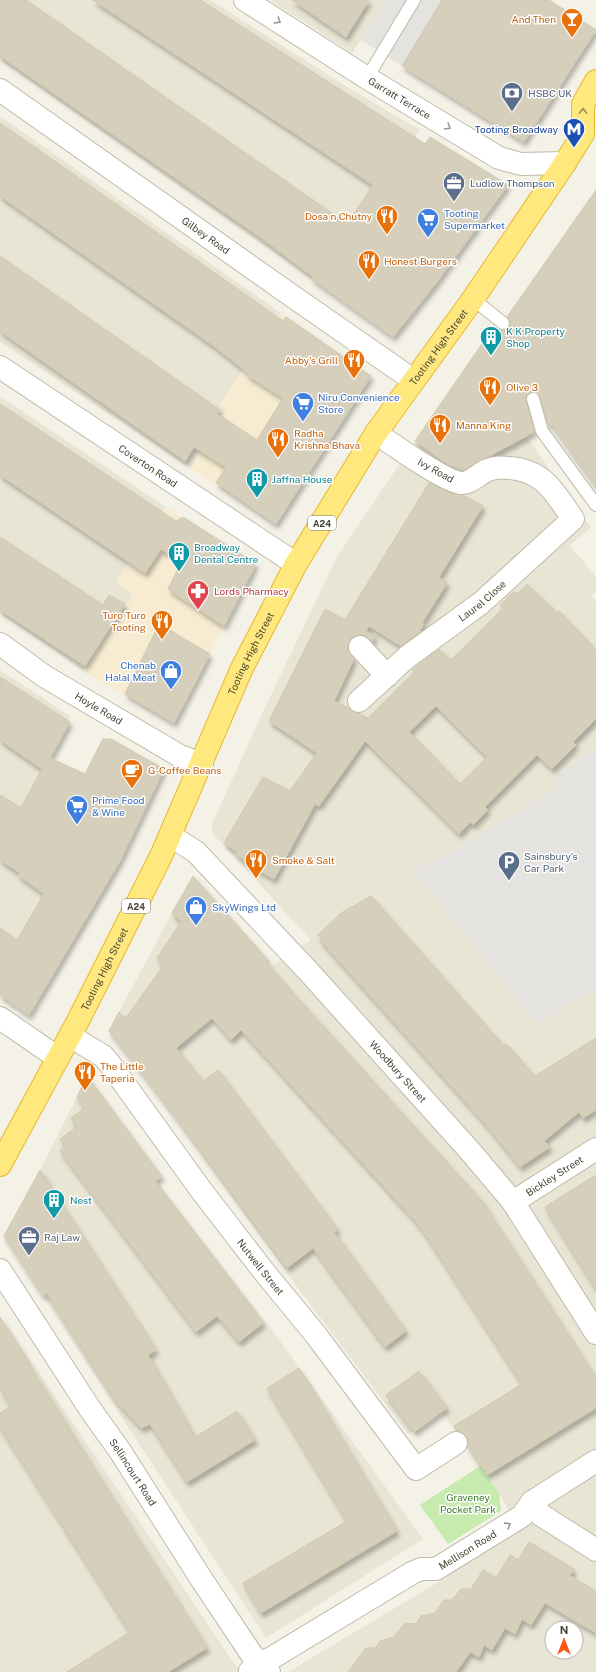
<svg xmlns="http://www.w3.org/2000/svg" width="596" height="1672" font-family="'Public Sans',sans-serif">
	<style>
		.residential { fill: #e8e5d5; fill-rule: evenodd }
		.commercial { fill: #f7ecd1 }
		.green { fill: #c7ebae }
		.parking { fill: #e5e3df }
		.building { fill: #d6cfbc; stroke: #d2c9ae; fill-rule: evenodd; filter: url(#shadow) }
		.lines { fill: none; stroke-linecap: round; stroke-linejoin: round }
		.service-casing { stroke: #c0bba9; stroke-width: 14 }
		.minor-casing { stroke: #c0bba9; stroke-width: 24 }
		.trunk-casing { stroke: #e5ba30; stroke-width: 24 }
		.service { stroke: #fff; stroke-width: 12 }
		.minor { stroke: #fff; stroke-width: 22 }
		.trunk { stroke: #ffe87e; stroke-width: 22 }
		.oneway { stroke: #9a9890 }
		.oneway2 { stroke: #9a8d56 }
		.labels { text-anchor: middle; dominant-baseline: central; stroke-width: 3; stroke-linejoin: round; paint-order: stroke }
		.shield { fill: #fff; stroke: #7f7b72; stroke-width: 1 }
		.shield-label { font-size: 9px; font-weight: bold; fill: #484335 }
		.food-label { font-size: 10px; fill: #c56008; stroke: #fff; text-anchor: start }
		.service-label { font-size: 10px; fill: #4e5e75; stroke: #fff; text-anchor: start }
		.street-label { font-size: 10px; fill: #484335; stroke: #fff }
		.transit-label { font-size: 10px; fill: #164399; stroke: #fff; text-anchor: end }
		.shop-label { font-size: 10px; fill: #366cbe; stroke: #fff; text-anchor: start }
		.culture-label { font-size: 10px; fill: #0d838f; stroke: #fff; text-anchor: start }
		.health-label { font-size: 10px; fill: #be3a42; stroke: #fff; text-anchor: start }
		.park-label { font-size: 10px; fill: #3b7d25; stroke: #fff }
	</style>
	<defs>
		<filter id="shadow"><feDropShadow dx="2.5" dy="4.5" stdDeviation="2" flood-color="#0004"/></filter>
	</defs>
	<rect width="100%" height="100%" fill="#f4f2e7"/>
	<path class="residential" d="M 0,0 L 210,0 L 349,88 L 420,130 L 371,205 L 358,207 L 326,254 L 337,297 L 0,60 Z
		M 270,0 L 387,0 L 352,53 Z
		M 0,116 L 281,313 L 219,405 L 226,409 L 190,468 L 0,342 Z
		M 0,396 L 166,507 L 116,582 L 133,594 L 83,671 L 0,613 Z
		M 526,436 L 591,528 L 570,545 L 596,577 L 596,591 L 592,595 L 596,602 L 596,750 L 553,776 L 558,786 L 452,852 L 412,870 L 538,1024 L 596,989 L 596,1672 L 288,1672 L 432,1586 L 518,1529 L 499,1493 L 443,1413 L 408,1434 L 298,1288 L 166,1105 L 164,1068 L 119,1012 L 172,913 L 181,922 L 268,968 L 311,940 L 213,834 L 211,826 L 261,716 L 337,557 L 415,441 L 460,472 ZM 552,1628 L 576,1628 L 576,1652 L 552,1652 Z
		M 0,670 L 70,716 L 43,767 L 118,864 L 54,974 L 0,995 Z
		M 77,1097 L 147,1188 L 156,1181 L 275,1334 L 423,1539 L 266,1638 L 45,1300 L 97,1265 L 37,1176 Z
		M 35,1366 L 240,1672 L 0,1672 L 0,1389 Z"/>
	<path class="commercial" d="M 281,313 L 371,376 L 276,524 L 190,468 L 226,410 L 219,405 Z
		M 166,507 L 256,565 L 174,723 L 83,671 L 133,594 L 116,582 Z"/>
	<path class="green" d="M 480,1466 L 499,1493 L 501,1511 L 448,1544 L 420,1505 Z"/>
	<path class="parking" d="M 387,0 L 467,0 L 490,43 L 435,11 L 402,66 L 361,40 Z
		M 596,750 L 596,989 L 538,1024 L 412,870 L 452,852 L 558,786 L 553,776 Z"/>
	<path class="building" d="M 0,0 L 26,0 L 347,224 L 373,185 L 93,0 L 200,0 L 425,144 L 430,137 L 508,185 L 437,282 L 393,337 L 312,279 L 313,277 L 260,237 L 0,56 Z
		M 292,0 L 369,0 L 346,37 Z
		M 442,0 L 549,0 L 596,30 L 524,142 L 402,66 Z
		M 0,123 L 283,321 L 286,317 L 371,376 L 276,524 L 216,483 L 226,467 L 194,447 L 185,461 L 0,331 L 0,256 L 220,410 L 217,414 L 257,440 L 283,398 L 247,375 L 248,373 L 215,347 L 0,196 Z
		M 596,190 L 596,487 L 550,423 L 548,425 L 540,397 L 534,392 L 528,394 L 526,398 L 534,432 L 464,470 L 449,465 L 415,441 L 486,338 L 490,342 L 498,329 L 505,330 L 509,327 L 510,321 L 507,317 Z
		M 0,404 L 177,522 L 180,518 L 182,519 L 183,517 L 256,564 L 224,626 L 168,589 L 182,561 L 161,549 L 145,573 L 0,475 Z
		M 429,483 L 448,492 L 463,495 L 483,506 L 439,577 L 447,583 L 422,623 L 424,624 L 420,630 L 421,631 L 401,646 L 369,626 L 366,631 L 375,636 L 372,642 L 363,635 L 357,635 L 352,638 L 348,643 L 348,649 L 354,659 L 334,701 L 368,718 L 414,672 L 412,670 L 439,649 L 451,660 L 503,608 L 500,605 L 514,591 L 517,594 L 527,584 L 557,613 L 559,611 L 596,650 L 596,719 L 573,742 L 576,745 L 552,769 L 537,755 L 485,807 L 488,810 L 473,825 L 470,822 L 459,834 L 365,741 L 319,806 L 315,804 L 274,879 L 251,866 L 235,853 L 237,852 L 224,843 L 263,777 L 290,791 L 317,753 L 269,721 L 325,609 L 345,620 ZM 436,706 L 487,757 L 460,784 L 409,732 Z
		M 0,537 L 103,605 L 109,595 L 125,604 L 85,666 L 0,610 Z
		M 159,624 L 210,654 L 174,723 L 125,694 Z
		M 0,677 L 70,722 L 50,758 L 85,774 L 103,739 L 111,739 L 164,769 L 120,861 L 29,1015 L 0,995 L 0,928 L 17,940 L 44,894 L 18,875 L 20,873 L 0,860 L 0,795 L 21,808 L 42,769 L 0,740 Z
		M 193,876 L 268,960 L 266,962 L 293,993 L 481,1200 L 596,1378 L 596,1408 L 487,1475 L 468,1447 L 466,1436 L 457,1431 L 454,1426 L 522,1384 L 427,1237 L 416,1222 L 241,1030 L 231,1040 L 212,1018 L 176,1048 L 203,1081 L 218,1070 L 338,1230 L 334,1232 L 406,1331 L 385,1347 L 313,1248 L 287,1268 L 167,1106 L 109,1031 L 119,1012 L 125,1019 L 163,966 L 157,958 L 181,922 L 172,913 Z
		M 371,896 L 494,1035 L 504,1046 L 506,1044 L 535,1076 L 596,1038 L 596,1110 L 583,1118 L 579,1112 L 544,1141 L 550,1147 L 520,1167 L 487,1126 L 320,940 L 321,938 L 318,935 L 341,913 Z
		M 87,1076 L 162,1177 L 155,1181 L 263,1323 L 239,1342 L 217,1316 L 196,1332 L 60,1151 L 65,1147 L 60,1139 L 77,1127 L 71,1118 L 85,1108 L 77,1097 Z
		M 40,1170 L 156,1350 L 148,1355 L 195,1437 L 237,1411 L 255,1440 L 187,1482 L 150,1424 L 141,1428 L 116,1401 L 47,1293 L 43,1296 L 4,1236 Z
		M 596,1175 L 596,1289 L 545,1207 Z
		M 0,1317 L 30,1363 L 28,1364 L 207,1648 L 168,1672 L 67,1672 L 130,1632 L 0,1427 L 0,1413 L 11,1406 L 0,1387 Z
		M 299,1368 L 397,1531 L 261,1613 L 243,1583 L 347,1521 L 267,1388 Z
		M 419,1371 L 447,1408 L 414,1432 L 386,1395 Z
		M 529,1542 L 574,1569 L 570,1576 L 596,1591 L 596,1633 L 545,1603 L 531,1625 L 522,1619 L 515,1634 L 505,1628 L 492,1650 L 484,1645 L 479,1657 L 470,1652 L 456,1672 L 348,1672 L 366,1648 L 375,1648 L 380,1641 L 394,1637 L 405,1623 L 416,1624 L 421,1616 L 435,1613 L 444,1600 L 452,1600 L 461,1589 L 471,1589 L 483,1570 L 496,1578 L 510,1555 L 518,1560 Z"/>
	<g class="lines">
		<g class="service-casing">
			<path id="service" d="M 367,78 L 414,0
				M 473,299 L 503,323
				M 533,399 L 542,431 L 596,505"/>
		</g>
		<g class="minor-casing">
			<g id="minor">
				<path id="s1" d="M 245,0 L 367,78 L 499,158 L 521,164 L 565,163"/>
				<path id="s2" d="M 0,90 L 295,298 L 413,380"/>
				<path id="s3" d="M 0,367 L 296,564"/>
				<path id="s4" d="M 0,644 L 44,676 L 180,756 L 202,764"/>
				<path d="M 360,647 L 387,676"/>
				<path id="s5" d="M 359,701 L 407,657 L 481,603 L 573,519 C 555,493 544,470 509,468 C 502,467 495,467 488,470 C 479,473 471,484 461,483 C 444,481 392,444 376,433"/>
				<path id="s6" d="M 171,836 L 196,852 L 309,972 L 470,1151 L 513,1202 L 596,1333"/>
				<path d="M 0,1018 L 58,1058"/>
				<path id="s7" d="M 70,1036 L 103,1056 L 110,1064 L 201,1190 L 265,1273 L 316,1335 L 416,1469 L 456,1443"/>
				<path id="s8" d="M 513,1202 L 596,1149"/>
				<path id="s9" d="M 0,1270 L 90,1409 L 120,1451 L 202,1580 L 252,1655 L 269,1672"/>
				<path d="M 532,1502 L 541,1515 L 596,1550"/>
				<path id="s10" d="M 250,1671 L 412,1573 L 421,1569 L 436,1569 L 522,1516 L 532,1502 L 596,1461"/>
			</g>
		</g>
		<g class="trunk-casing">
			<g id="trunk">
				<path id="s11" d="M 0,1165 L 78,1021 L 161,856 L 242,668 L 296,564 L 376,433 L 473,299 L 565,163 L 583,134 L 583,104 L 596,81"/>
			</g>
		</g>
		<use href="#service" class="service"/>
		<use href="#minor" class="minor"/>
		<use href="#trunk" class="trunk"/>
	</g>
	<defs><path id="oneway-chevron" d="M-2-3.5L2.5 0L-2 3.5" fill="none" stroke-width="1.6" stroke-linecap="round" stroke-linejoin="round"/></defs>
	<g class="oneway">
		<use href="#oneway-chevron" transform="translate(278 21) rotate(32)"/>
		<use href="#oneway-chevron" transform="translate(448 127) rotate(31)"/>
		<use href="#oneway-chevron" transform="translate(508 1525) rotate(-32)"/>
	</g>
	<use class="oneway2" href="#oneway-chevron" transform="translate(583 111) rotate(-90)"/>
	<defs>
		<g id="bar-pin" transform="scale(1.15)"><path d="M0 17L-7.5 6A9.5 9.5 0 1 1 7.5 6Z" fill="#e8710a" stroke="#fff"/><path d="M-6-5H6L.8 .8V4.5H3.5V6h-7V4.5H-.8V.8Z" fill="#fff"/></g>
		<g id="bank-pin" transform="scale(1.15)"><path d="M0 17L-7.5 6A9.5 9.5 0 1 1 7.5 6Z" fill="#5c6f8a" stroke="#fff"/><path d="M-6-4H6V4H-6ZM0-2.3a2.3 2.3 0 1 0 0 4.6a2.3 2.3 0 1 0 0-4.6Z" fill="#fff"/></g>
		<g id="metro-pin" transform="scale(1.15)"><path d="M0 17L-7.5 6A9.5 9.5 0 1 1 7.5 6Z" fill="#1a4fb4" stroke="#fff"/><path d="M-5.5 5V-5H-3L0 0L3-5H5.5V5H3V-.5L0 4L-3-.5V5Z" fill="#fff"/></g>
		<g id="office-pin" transform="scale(1.15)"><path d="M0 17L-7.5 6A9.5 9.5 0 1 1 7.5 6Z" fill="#5c6f8a" stroke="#fff"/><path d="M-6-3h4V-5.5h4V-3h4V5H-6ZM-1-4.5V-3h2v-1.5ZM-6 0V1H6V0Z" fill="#fff"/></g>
		<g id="restaurant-pin" transform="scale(1.15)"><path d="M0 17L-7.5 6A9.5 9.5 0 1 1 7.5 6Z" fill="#e8710a" stroke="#fff"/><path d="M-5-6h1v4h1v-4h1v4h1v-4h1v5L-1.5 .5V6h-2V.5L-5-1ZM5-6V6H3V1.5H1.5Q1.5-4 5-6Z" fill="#fff"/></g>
		<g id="supermarket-pin" transform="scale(1.15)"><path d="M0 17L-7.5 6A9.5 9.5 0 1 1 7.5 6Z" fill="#3f7fe0" stroke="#fff"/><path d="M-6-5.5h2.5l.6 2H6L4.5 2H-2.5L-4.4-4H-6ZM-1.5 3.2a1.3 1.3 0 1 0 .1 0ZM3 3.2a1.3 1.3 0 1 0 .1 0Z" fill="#fff"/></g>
		<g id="building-pin" transform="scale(1.15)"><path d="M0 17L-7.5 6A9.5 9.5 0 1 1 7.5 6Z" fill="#0f9aa8" stroke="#fff"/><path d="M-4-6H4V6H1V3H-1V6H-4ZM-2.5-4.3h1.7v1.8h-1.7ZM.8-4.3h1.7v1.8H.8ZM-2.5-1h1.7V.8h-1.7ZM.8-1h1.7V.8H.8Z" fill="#fff"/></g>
		<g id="pharmacy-pin" transform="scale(1.15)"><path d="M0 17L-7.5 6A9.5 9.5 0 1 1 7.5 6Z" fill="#e0444e" stroke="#fff"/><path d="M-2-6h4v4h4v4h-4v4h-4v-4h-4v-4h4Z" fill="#fff"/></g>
		<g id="shop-pin" transform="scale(1.15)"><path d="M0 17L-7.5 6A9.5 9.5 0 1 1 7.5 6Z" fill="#3f7fe0" stroke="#fff"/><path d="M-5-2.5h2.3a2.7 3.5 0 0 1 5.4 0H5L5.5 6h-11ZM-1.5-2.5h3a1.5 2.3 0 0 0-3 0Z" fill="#fff"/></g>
		<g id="cafe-pin" transform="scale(1.15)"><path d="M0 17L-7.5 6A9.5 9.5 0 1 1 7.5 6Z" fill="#e8710a" stroke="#fff"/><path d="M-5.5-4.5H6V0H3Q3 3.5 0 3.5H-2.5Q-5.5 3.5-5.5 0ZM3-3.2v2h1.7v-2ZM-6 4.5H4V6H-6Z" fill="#fff"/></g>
		<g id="parking-pin" transform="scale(1.15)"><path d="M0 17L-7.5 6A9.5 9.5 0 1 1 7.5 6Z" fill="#5c6f8a" stroke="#fff"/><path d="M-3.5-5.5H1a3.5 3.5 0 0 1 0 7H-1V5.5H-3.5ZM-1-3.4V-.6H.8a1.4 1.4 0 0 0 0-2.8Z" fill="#fff"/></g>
	</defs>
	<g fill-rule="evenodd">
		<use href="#bar-pin" x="572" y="19"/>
		<use href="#bank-pin" x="512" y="93"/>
		<use href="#metro-pin" x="574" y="129"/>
		<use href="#office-pin" x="454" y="183"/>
		<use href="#restaurant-pin" x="387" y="216"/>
		<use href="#supermarket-pin" x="428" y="219"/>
		<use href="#restaurant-pin" x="369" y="261"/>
		<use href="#building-pin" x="491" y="337"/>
		<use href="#restaurant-pin" x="354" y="360"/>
		<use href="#restaurant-pin" x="490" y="387"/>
		<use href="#supermarket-pin" x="303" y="403"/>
		<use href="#restaurant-pin" x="440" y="425"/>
		<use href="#restaurant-pin" x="278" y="439"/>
		<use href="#building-pin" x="257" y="479"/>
		<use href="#building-pin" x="179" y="553"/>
		<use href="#pharmacy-pin" x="198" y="591"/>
		<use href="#restaurant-pin" x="162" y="621"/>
		<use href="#shop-pin" x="171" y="671"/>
		<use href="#cafe-pin" x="132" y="770"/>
		<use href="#supermarket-pin" x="77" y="806"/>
		<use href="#restaurant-pin" x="256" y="860"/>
		<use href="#parking-pin" x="509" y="862"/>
		<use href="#shop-pin" x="196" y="907"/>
		<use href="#restaurant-pin" x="85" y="1072"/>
		<use href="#building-pin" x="54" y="1200"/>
		<use href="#office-pin" x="29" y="1237"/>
	</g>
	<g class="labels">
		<g class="shield">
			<rect x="308" y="516" width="28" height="14" rx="3"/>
			<rect x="122" y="899" width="28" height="14" rx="3"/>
		</g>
		<g class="shield-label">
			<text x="322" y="523">A24</text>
			<text x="136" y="906">A24</text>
		</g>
		<g class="food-label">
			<text x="556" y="19" text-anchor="end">And Then</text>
			<text x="372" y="216" text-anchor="end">Dosa n Chutny</text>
			<text x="384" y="261">Honest Burgers</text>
			<text x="338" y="360" text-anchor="end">Abby’s Grill</text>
			<text x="506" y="387">Olive 3</text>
			<text x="456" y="425">Manna King</text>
			<text x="294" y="433">Radha<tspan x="294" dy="12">Krishna Bhava</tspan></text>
			<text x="146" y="615" text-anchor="end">Turo Turo<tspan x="146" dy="12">Tooting</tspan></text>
			<text x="148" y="770">G-Coffee Beans</text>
			<text x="272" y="860">Smoke &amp; Salt</text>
			<text x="100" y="1066">The Little<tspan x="100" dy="12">Taperia</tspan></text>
		</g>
		<g class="service-label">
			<text x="528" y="93">HSBC UK</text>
			<text x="470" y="183">Ludlow Thompson</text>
			<text x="524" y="856">Sainsbury's<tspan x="524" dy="12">Car Park</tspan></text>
			<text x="44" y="1237">Raj Law</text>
		</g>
		<g class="street-label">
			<text stroke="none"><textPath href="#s1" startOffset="183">Garratt Terrace</textPath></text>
			<text stroke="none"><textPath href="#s2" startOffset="252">Gilbey Road</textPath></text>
			<text stroke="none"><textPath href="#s11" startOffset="930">Tooting High Street</textPath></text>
			<text stroke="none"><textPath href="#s3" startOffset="178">Coverton Road</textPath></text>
			<text transform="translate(436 470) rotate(29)">Ivy Road</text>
			<text stroke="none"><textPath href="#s5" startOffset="159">Laurel Close</textPath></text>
			<text stroke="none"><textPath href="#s11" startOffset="570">Tooting High Street</textPath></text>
			<text stroke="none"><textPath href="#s4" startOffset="118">Hoyle Road</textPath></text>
			<text stroke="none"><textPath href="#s11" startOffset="222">Tooting High Street</textPath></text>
			<text stroke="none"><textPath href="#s6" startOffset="328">Woodbury Street</textPath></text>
			<text stroke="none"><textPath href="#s8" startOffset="49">Bickley Street</textPath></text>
			<text stroke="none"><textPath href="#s7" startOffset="302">Nutwell Street</textPath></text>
			<text stroke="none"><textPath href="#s9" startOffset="242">Sellincourt Road</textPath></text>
			<text stroke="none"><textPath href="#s10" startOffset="251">Mellison Road</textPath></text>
		</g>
		<g class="transit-label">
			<text x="558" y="129">Tooting Broadway</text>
		</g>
		<g class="shop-label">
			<text x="444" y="213">Tooting<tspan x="444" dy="12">Supermarket</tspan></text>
			<text x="318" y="397">Niru Convenience<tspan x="318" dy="12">Store</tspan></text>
			<text x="156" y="665" text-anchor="end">Chenab<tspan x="156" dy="12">Halal Meat</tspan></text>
			<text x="92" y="800">Prime Food<tspan x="92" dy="12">&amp; Wine</tspan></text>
			<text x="212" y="907">SkyWings Ltd</text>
		</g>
		<g class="culture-label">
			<text x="506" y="331">K K Property<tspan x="506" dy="12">Shop</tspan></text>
			<text x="272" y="479">Jaffna House</text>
			<text x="194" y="547">Broadway<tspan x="194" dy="12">Dental Centre</tspan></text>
			<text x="70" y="1200">Nest</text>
		</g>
		<g class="health-label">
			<text x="214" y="591">Lords Pharmacy</text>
		</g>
		<g class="park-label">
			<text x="468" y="1497">Graveney<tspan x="468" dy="12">Pocket Park</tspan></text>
		</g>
	</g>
	<g transform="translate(564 1640)"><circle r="19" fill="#ffffff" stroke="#b6b4ae"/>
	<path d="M0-3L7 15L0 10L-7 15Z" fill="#ff5613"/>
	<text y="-6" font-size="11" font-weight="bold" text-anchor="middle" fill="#484335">N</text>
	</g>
</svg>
